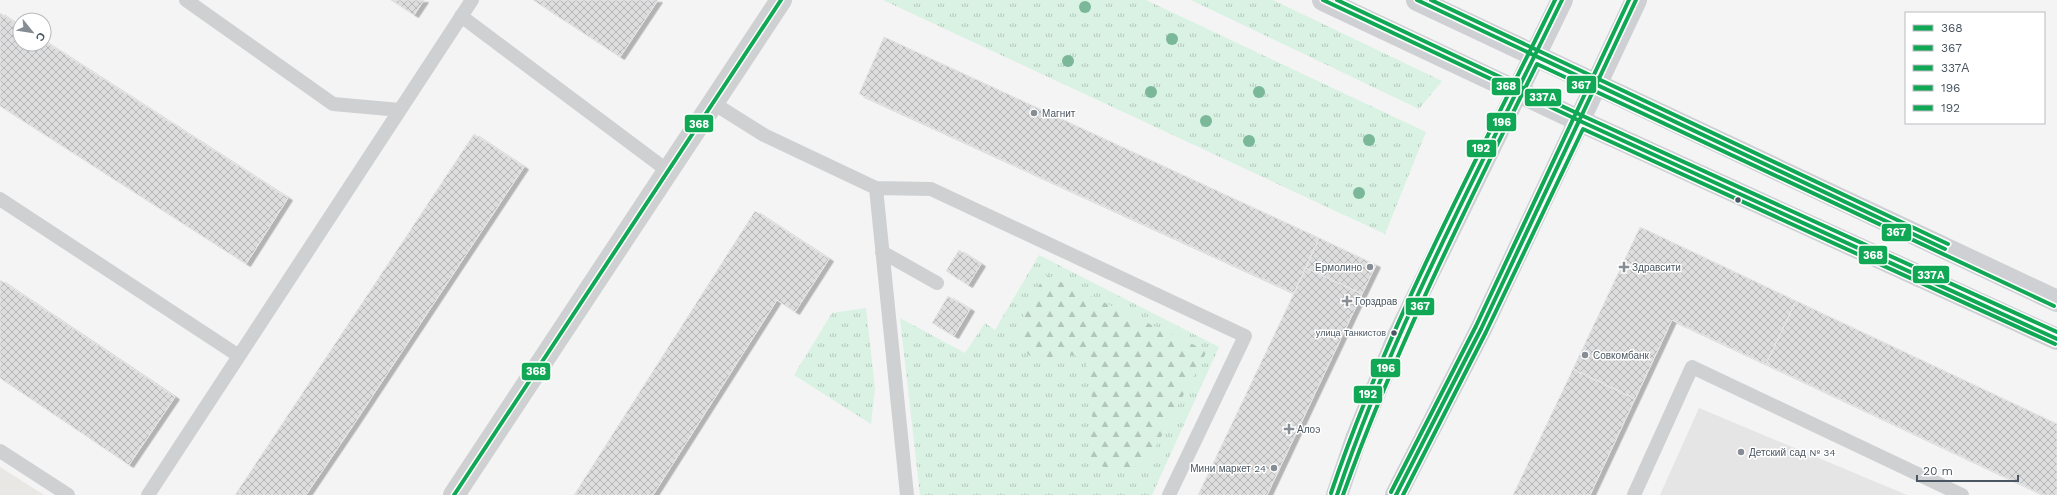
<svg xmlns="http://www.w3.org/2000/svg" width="2057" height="495" font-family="'Work Sans',sans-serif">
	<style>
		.commercial { fill: #e8e7e3 }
		.education { fill: #e6e5e6 }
		.grass { fill: url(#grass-tufts) }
		.forest { fill: url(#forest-firs) }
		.building { fill: url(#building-cross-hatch); stroke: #e5e6e7; filter: url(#shadow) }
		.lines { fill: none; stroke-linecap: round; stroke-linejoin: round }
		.lane { stroke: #ced0d2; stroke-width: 14 }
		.street { stroke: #ced0d2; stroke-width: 22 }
		.secondary { stroke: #ced0d4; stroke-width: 22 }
		.bus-1-casing { stroke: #fff; stroke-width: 7 }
		.bus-2-casing { stroke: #fff; stroke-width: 7 }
		.bus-3-casing { stroke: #fff; stroke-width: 7 }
		.bus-4-casing { stroke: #fff; stroke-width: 7 }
		.bus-5-casing { stroke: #fff; stroke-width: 7 }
		.bus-1 { stroke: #10a855; stroke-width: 4 }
		.bus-2 { stroke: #10a855; stroke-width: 4 }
		.bus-3 { stroke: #10a855; stroke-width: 4 }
		.bus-4 { stroke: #10a855; stroke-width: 4 }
		.bus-5 { stroke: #10a855; stroke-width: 4 }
		.tree { fill: #7ab899 }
		.poi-dot { fill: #868d94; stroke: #fff; stroke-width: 1.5 }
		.bus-dot { fill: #4a5661; stroke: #fff; stroke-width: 1.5 }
		.labels { text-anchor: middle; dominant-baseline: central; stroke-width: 3; stroke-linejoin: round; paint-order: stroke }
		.bus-label { font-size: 9px; fill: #4a5661; stroke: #fff; text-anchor: end }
		.poi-label { font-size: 10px; fill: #4a5661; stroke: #fff; text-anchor: start }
		.line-badge { stroke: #fff; stroke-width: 1.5 }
		.badge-label { font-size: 11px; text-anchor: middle; font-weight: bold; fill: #fff }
	</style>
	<defs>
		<pattern id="grass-tufts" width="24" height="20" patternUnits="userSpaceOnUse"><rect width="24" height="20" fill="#d9f2e3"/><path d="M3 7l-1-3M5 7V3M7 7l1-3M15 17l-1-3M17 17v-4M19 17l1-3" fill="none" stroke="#b2c7bb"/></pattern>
		<pattern id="forest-firs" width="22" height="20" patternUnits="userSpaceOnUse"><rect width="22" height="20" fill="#d9f2e3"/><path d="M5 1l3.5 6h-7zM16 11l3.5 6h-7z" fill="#b2c7bb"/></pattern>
		<pattern id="building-cross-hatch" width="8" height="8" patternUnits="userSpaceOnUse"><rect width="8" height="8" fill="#ddddde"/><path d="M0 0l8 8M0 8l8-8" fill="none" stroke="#b5b6b7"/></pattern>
		<filter id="shadow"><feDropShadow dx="4.5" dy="2.5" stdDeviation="0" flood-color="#0004"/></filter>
	</defs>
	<rect width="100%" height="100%" fill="#f4f4f4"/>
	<path class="commercial" d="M 0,467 L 44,495 L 0,495 Z"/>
	<path class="education" d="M 1699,408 L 1907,495 L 1660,495 Z"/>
	<path class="grass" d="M 883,0 L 1146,0 L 1426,132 L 1385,234 Z
		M 1191,0 L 1273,0 L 1442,81 L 1419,109 Z
		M 1039,255 L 1219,347 L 1152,495 L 920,495 L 900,318 L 965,353 L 985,323 L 995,330 Z
		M 866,308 L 875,388 L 871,424 L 794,375 L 832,313 Z"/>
	<path class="forest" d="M 1046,275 L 1207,351 L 1146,465 L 1109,471 L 1091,458 C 1088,443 1091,432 1092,417 C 1093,398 1090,376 1085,358 C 1070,354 1058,353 1044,360 C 1041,359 1035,359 1032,357 C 1003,339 1034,293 1046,275 Z"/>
	<path class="building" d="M 391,0 L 424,0 L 414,15 Z
		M 533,0 L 658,0 L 620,57 Z
		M 0,13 L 20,26 L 20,44 L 44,44 L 44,41 L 288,198 L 246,264 L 0,106 Z
		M 884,37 L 1319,238 L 1294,293 L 859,94 Z
		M 474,134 L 524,167 L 352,427 L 306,495 L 235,495 Z
		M 755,211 L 829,259 L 795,312 L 777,300 L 653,495 L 574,495 Z
		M 1640,227 L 1796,301 L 1766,364 L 1672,320 L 1635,399 L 1573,369 Z
		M 1319,238 L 1376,265 L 1362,294 L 1306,268 Z
		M 959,250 L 981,264 L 968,285 L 946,271 Z
		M 1306,268 L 1362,294 L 1284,459 L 1267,495 L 1198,495 Z
		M 0,280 L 175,397 L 129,465 L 0,378 Z
		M 948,296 L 970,309 L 954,336 L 932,323 Z
		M 1796,301 L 2057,424 L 2057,495 L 2044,495 L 1766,364 Z
		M 1573,369 L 1635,399 L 1590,495 L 1513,495 Z"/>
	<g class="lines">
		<path class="lane" d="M 186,0 L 333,104 L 400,110
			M 461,16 L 668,171
			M 713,103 L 764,135 L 876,188 L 931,189 L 1245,336 L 1169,495
			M 876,188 L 907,495
			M 0,199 L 239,356
			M 882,252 L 937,283
			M 0,451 L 68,495
			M 148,495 L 472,0
			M 1634,495 L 1692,367 L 1962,495"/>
		<path class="street" d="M 454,495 L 781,0"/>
		<path class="secondary" d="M 1323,0 L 1580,121 L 2057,339
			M 1417,0 L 2057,301
			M 1337,495 L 1356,439 L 1399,334 L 1562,0
			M 1396,495 L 1481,329 L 1636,0"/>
		<g class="bus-1-casing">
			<path id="bus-1" d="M 1323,0 L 1580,121 L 2057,339
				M 1417,0 L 1945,249
				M 454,495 L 781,0"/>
		</g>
		<g class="bus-2-casing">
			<path id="bus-2" d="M 1343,495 C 1396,346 1467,206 1537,64 L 2054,306
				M 1403,495 L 1486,332 L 1583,129 L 2055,344"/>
		</g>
		<g class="bus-3-casing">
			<path id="bus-3" d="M 1337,0 L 1583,116 L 2057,332
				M 1431,0 L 1948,244"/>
		</g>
		<g class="bus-4-casing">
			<path id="bus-4" d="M 1337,495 C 1395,323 1483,163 1562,0
				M 1396,495 L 1481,329 L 1636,0"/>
		</g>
		<g class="bus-5-casing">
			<path id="bus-5" d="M 1391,492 L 1476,326 L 1629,0
				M 1331,493 C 1389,322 1476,162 1555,0"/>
		</g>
		<use href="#bus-1" class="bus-1"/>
		<use href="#bus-2" class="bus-2"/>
		<use href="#bus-3" class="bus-3"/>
		<use href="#bus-4" class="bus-4"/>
		<use href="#bus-5" class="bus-5"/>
	</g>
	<g class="tree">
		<circle cx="1085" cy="7" r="6"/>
		<circle cx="1172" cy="39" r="6"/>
		<circle cx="1068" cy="61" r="6"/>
		<circle cx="1151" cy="92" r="6"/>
		<circle cx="1259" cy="92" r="6"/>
		<circle cx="1206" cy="121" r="6"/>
		<circle cx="1369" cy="140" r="6"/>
		<circle cx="1249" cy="141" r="6"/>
		<circle cx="1359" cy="193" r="6"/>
	</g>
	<g class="poi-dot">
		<circle cx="1034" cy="113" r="4"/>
		<circle cx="1370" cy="267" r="4"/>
		<path d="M1622 261h4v4h4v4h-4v4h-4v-4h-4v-4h4z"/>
		<path d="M1345 295h4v4h4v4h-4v4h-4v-4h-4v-4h4z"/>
		<circle cx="1585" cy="355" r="4"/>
		<path d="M1287 423h4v4h4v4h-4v4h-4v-4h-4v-4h4z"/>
		<circle cx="1741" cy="452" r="4"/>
		<circle cx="1274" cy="468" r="4"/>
	</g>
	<g class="bus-dot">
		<circle cx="1738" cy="200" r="3.5"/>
		<circle cx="1394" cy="333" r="3.5"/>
	</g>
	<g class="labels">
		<g class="bus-label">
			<text x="1386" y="333">улица Танкистов</text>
		</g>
		<g class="poi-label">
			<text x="1042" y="113">Магнит</text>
			<text x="1362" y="267" text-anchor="end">Ермолино</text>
			<text x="1632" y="267">Здравсити</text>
			<text x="1355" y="301">Горздрав</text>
			<text x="1593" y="355">Совкомбанк</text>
			<text x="1297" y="429">Алоэ</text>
			<text x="1749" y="452">Детский сад № 34</text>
			<text x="1266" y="468" text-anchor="end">Мини маркет 24</text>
		</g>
	</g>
	<g class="line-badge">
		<rect x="1566" y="75" width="31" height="19" rx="4" fill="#10a855"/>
		<rect x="1491" y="77" width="30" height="19" rx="4" fill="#10a855"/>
		<rect x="1524" y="88" width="38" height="19" rx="4" fill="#10a855"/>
		<rect x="1486" y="112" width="31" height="20" rx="4" fill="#10a855"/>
		<rect x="684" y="114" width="30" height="19" rx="4" fill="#10a855"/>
		<rect x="1466" y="139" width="31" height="19" rx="4" fill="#10a855"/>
		<rect x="1881" y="223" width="31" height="19" rx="4" fill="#10a855"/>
		<rect x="1858" y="245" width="30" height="20" rx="4" fill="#10a855"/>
		<rect x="1912" y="265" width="38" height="19" rx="4" fill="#10a855"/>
		<rect x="1405" y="297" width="30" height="19" rx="4" fill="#10a855"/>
		<rect x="1370" y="358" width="31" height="20" rx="4" fill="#10a855"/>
		<rect x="521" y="362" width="30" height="19" rx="4" fill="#10a855"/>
		<rect x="1353" y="385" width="30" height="19" rx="4" fill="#10a855"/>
	</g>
	<g class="badge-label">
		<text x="1581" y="89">367</text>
		<text x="1506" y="90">368</text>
		<text x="1543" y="101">337А</text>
		<text x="1502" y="126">196</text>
		<text x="699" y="128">368</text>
		<text x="1481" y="152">192</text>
		<text x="1896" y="236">367</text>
		<text x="1873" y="259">368</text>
		<text x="1931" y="279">337А</text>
		<text x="1420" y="310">367</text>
		<text x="1386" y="372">196</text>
		<text x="536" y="375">368</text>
		<text x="1368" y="398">192</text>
	</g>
	<rect x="1905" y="12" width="140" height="112" fill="#ffffff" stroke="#b7bbc0"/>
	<rect x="1913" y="25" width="20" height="6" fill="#10a855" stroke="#b7bbc0"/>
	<text x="1941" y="32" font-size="12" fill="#4a5661">368</text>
	<rect x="1913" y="45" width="20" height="6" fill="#10a855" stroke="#b7bbc0"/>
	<text x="1941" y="52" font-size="12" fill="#4a5661">367</text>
	<rect x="1913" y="65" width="20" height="6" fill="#10a855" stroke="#b7bbc0"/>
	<text x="1941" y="72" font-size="12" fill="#4a5661">337А</text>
	<rect x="1913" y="85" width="20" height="6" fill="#10a855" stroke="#b7bbc0"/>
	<text x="1941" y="92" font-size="12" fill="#4a5661">196</text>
	<rect x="1913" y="105" width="20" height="6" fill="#10a855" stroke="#b7bbc0"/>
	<text x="1941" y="112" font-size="12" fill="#4a5661">192</text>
	<g transform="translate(32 32) rotate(120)"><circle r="19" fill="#ffffff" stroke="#b7bbc0"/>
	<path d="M0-3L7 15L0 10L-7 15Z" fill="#868d94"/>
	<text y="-6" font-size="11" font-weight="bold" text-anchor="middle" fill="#4a5661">С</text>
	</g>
	<path d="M1917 475v6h101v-6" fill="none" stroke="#4a5661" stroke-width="2"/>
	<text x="1923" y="475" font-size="12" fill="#4a5661" stroke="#ffffff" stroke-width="3" paint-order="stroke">20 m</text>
</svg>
